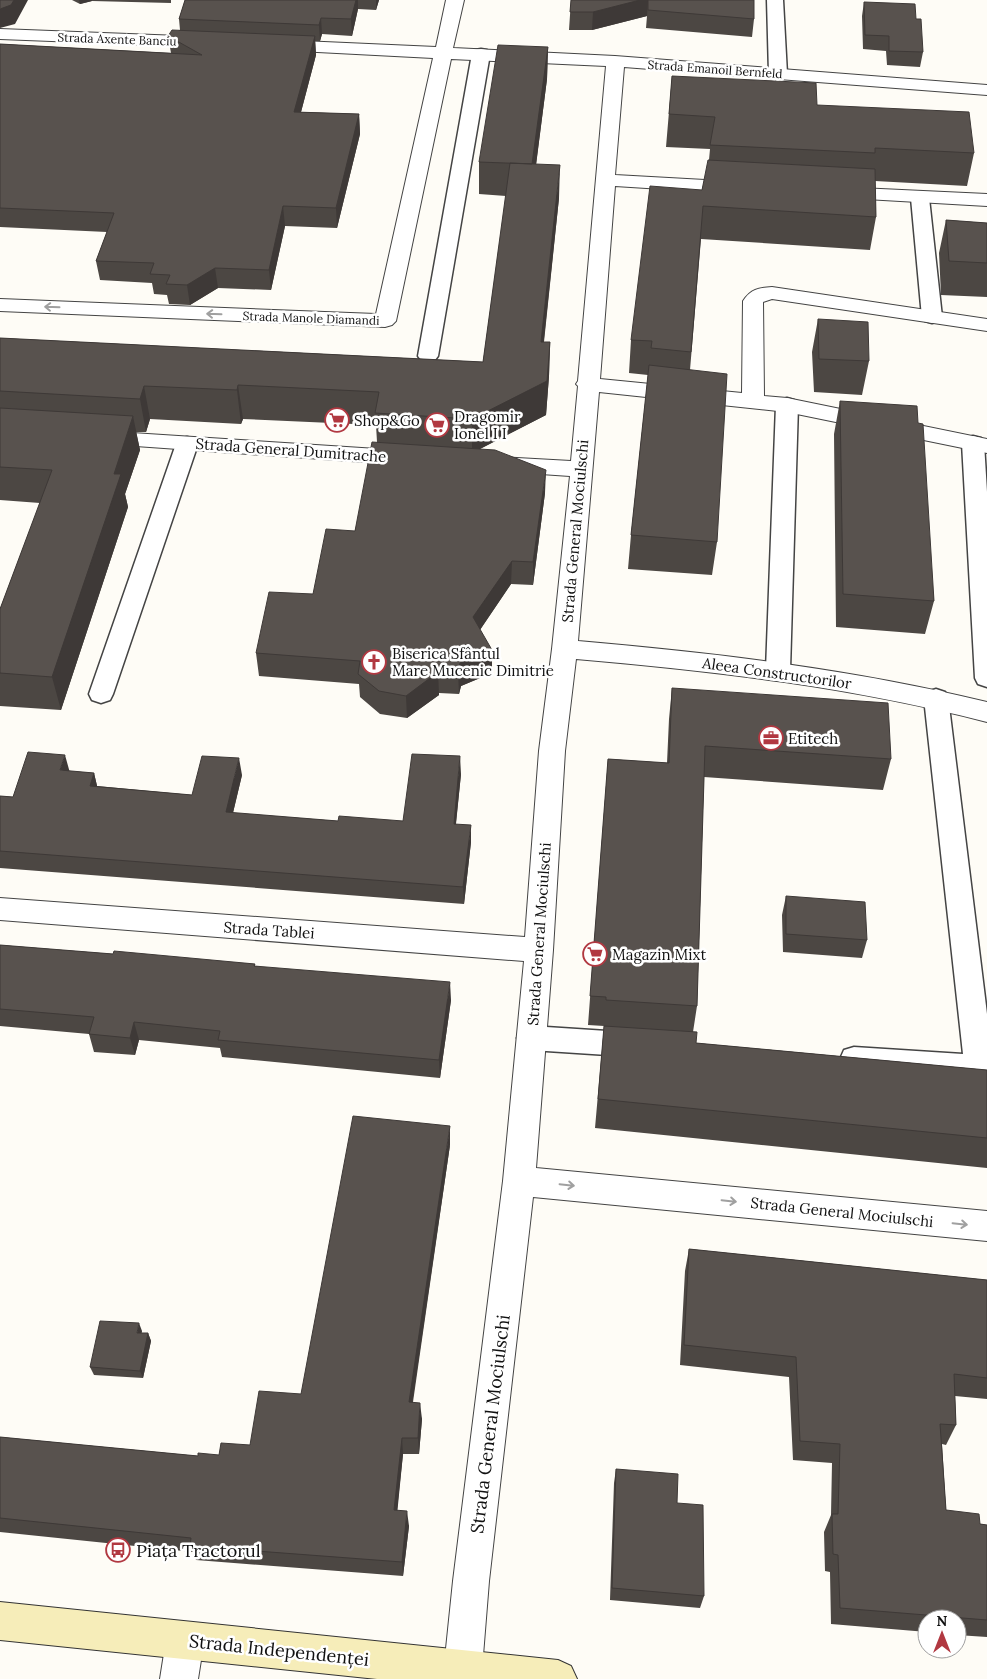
<svg xmlns="http://www.w3.org/2000/svg" width="987" height="1679" font-family="Lora,serif">
	<style>
		.lines { fill: none; stroke-linecap: round; stroke-linejoin: round }
		.lane-casing { stroke: #444; stroke-width: 3 }
		.street-casing { stroke: #444; stroke-width: 2 }
		.secondary-casing { stroke: #333; stroke-width: 2 }
		.lane { fill: #fff; fill-rule: evenodd }
		.street { fill: #fff; fill-rule: evenodd }
		.secondary { fill: #f6edb9; fill-rule: evenodd }
		.wall { fill: #4c4743 }
		.shaded-wall { fill: #3e3937 }
		.building { fill: #58524e; stroke: #3e3937 }
		.oneway { stroke: #a0a0a0 }
		.labels { text-anchor: middle; dominant-baseline: central; stroke-width: 5; stroke-linejoin: round; paint-order: stroke }
		.far-street-label { font-size: 12px; fill: #111; stroke: #fff }
		.poi-label { font-size: 15px; fill: #111; stroke: #fff; text-anchor: start }
		.street-label { font-size: 15px; fill: #111; stroke: #fff }
		.near-street-label { font-size: 18px; fill: #111; stroke: #fff }
		.near-poi-label { font-size: 18px; fill: #111; stroke: #fff; text-anchor: start }
	</style>
	<rect width="100%" height="100%" fill="#fefcf6"/>
	<g class="lines">
		<g class="lane-casing">
			<path id="lane" d="M 767,0 L 783,0 L 787,74 L 784,78 L 772,78 L 769,74 Z
				M 481,49 L 487,50 L 490,54 L 438,356 L 435,360 L 428,362 L 421,360 L 418,356 L 472,54 L 475,50 Z
				M 920,192 L 927,194 L 929,198 L 942,317 L 939,321 L 932,323 L 925,321 L 922,317 L 911,198 L 913,194 Z
				M 787,398 L 794,400 L 798,405 L 790,670 L 787,676 L 778,679 L 769,676 L 766,670 L 776,405 L 780,400 Z
				M 973,436 L 981,438 L 984,443 L 987,492 L 987,687 L 978,684 L 975,678 L 962,443 L 965,438 Z
				M 187,437 L 195,439 L 198,444 L 113,694 L 110,700 L 101,703 L 92,700 L 89,694 L 176,444 L 179,439 Z
				M 936,689 L 945,692 L 948,698 L 987,1014 L 987,1077 L 979,1079 L 854,1071 L 844,1068 L 840,1059 L 844,1050 L 854,1047 L 963,1054 L 924,698 L 927,692 Z
				M 531,1026 L 638,1033 L 648,1036 L 652,1045 L 648,1054 L 638,1057 L 531,1050 L 521,1047 L 517,1038 L 521,1029 Z"/>
		</g>
		<g class="street-casing">
			<path id="street" d="M 446,0 L 464,0 L 453,48 L 615,56 L 987,85 L 987,95 L 624,67 L 615,175 L 741,182 L 748,184 L 751,188 L 748,192 L 741,194 L 615,186 L 600,379 L 742,393 L 743,301 C 751,289 758,288 772,287 L 987,319 L 987,331 L 772,299 L 763,302 L 764,396 L 787,398 L 987,439 L 987,453 L 787,412 L 599,392 L 578,641 C 716,653 852,669 987,702 L 987,722 C 852,687 715,671 576,659 L 565,751 L 553,950 L 536,1168 L 987,1211 L 987,1241 L 533,1197 L 489,1581 L 482,1668 L 477,1679 L 449,1679 L 444,1668 L 453,1581 L 503,1181 L 524,961 L 0,920 L 0,898 L 525,937 L 539,751 L 552,649 L 570,476 L 498,471 L 490,469 L 487,464 L 490,459 L 498,457 L 571,461 L 578,386 L 576,384 L 578,381 L 606,66 L 451,59 L 396,321 L 392,325 L 385,327 L 0,311 L 0,299 L 376,314 L 433,58 L 279,50 L 273,49 L 270,45 L 273,41 L 279,40 L 436,47 Z
				M 0,29 L 206,37 L 212,38 L 215,42 L 212,46 L 206,47 L 0,39 Z
				M 838,187 L 987,194 L 987,206 L 831,197 L 828,193 L 831,189 Z
				M 101,431 L 408,451 L 416,453 L 419,458 L 416,463 L 408,465 L 93,443 L 90,438 L 93,433 Z
				M 185,1622 L 198,1628 L 204,1641 L 198,1679 L 160,1679 L 166,1641 L 172,1628 Z"/>
		</g>
		<g class="secondary-casing">
			<path id="secondary" d="M 0,1602 L 558,1660 L 571,1666 L 577,1679 L 377,1679 L 0,1640 Z"/>
		</g>
		<use href="#lane" class="lane"/>
		<use href="#street" class="street"/>
		<use href="#secondary" class="secondary"/>
	</g>
	<path class="wall" d="M 72,0 L 171,0 L 171,3 L 92,1 L 80,4 Z
		M 185,0 L 379,0 L 376,10 L 358,9 L 352,36 L 322,34 L 320,41 L 315,41 L 316,55 L 301,112 L 359,114 L 360,134 L 337,228 L 285,226 L 271,290 L 218,288 L 190,305 L 169,304 L 167,295 L 154,294 L 152,283 L 100,280 L 96,261 L 107,232 L 0,227 L 0,44 L 171,53 L 168,36 L 180,30 L 179,19 Z
		M 571,0 L 754,0 L 754,19 L 752,37 L 646,28 L 647,16 L 592,30 L 569,30 Z
		M 864,2 L 916,19 L 923,52 L 920,67 L 887,65 L 886,51 L 863,49 L 862,16 Z
		M 548,47 L 547,79 L 536,164 L 559,198 L 544,342 L 550,342 L 549,376 L 546,415 L 480,449 L 545,493 L 533,585 L 511,584 L 480,630 L 492,673 L 461,686 L 459,694 L 439,693 L 439,695 L 407,718 L 380,714 L 360,697 L 359,684 L 259,676 L 256,653 L 313,594 L 355,531 L 377,442 L 376,425 L 243,419 L 241,424 L 150,419 L 146,432 L 136,432 L 140,450 L 125,494 L 128,507 L 61,710 L 0,706 L 0,609 L 40,503 L 0,500 L 0,338 L 483,362 L 506,196 L 479,194 L 479,162 Z
		M 672,76 L 817,105 L 974,153 L 967,186 L 875,181 L 876,217 L 870,250 L 701,239 L 690,370 L 717,542 L 712,575 L 628,569 L 631,535 L 648,375 L 629,373 L 631,340 L 702,190 L 709,160 L 710,149 L 666,147 Z
		M 946,220 L 987,223 L 987,297 L 941,295 L 939,253 Z
		M 818,319 L 869,361 L 862,395 L 814,392 L 812,352 Z
		M 840,401 L 918,423 L 934,601 L 925,634 L 836,627 L 834,434 Z
		M 672,688 L 891,759 L 883,790 L 704,777 L 697,1006 L 693,1032 L 696,1043 L 987,1070 L 987,1168 L 595,1128 L 604,1026 L 588,1025 L 608,759 L 667,763 L 669,719 Z
		M 69,771 L 94,773 L 97,786 L 192,795 L 242,775 L 233,813 L 338,821 L 403,821 L 461,774 L 456,824 L 471,842 L 464,904 L 0,868 L 0,796 L 13,797 Z
		M 786,896 L 867,940 L 862,958 L 783,952 L 782,915 Z
		M 0,945 L 113,954 L 255,964 L 255,966 L 451,1000 L 440,1078 L 222,1057 L 220,1048 L 139,1040 L 135,1055 L 94,1052 L 89,1034 L 0,1026 Z
		M 450,1145 L 413,1402 L 422,1419 L 419,1454 L 403,1454 L 397,1510 L 409,1526 L 403,1576 L 196,1560 L 193,1552 L 0,1532 L 0,1437 L 198,1456 L 219,1455 L 250,1445 L 301,1394 Z
		M 689,1249 L 987,1280 L 987,1399 L 955,1396 L 956,1425 L 946,1445 L 942,1444 L 946,1510 L 980,1524 L 987,1525 L 987,1637 L 957,1635 L 957,1619 L 927,1619 L 927,1632 L 831,1624 L 830,1572 L 825,1571 L 824,1532 L 831,1515 L 832,1463 L 793,1460 L 789,1377 L 680,1365 L 685,1271 Z
		M 142,1331 L 141,1333 L 148,1333 L 151,1341 L 143,1378 L 94,1375 L 90,1367 Z
		M 616,1469 L 677,1503 L 704,1596 L 700,1608 L 610,1600 L 614,1483 Z"/>
	<path class="shaded-wall" d="M 14,0 L 28,0 L 15,24 L 0,28 L 0,9 Z
		M 79,0 L 92,0 L 92,1 L 80,4 Z
		M 356,0 L 358,0 L 358,9 L 352,36 L 351,19 Z
		M 376,0 L 379,0 L 376,10 Z
		M 640,0 L 648,0 L 647,16 L 592,30 L 593,12 Z
		M 321,18 L 322,34 L 320,41 L 319,25 Z
		M 315,36 L 316,55 L 296,131 L 294,112 Z
		M 548,47 L 547,79 L 532,197 L 532,164 Z
		M 359,114 L 360,134 L 337,228 L 336,208 Z
		M 560,165 L 559,198 L 540,376 L 541,342 Z
		M 283,206 L 285,226 L 271,290 L 269,270 Z
		M 215,268 L 218,288 L 190,305 L 187,285 Z
		M 550,342 L 549,376 L 546,415 L 472,453 L 472,419 Z
		M 238,385 L 243,419 L 241,424 L 237,390 Z
		M 144,386 L 150,419 L 146,432 L 140,399 Z
		M 133,416 L 140,450 L 125,494 L 128,507 L 61,710 L 52,677 L 114,474 Z
		M 546,470 L 545,493 L 533,585 L 533,562 Z
		M 512,561 L 511,584 L 473,640 L 473,617 Z
		M 492,650 L 492,673 L 461,686 L 459,694 L 458,671 L 460,663 Z
		M 438,670 L 439,695 L 407,718 L 406,696 Z
		M 65,755 L 70,773 L 60,770 Z
		M 460,756 L 461,774 L 454,841 L 454,824 Z
		M 239,758 L 242,775 L 229,829 L 226,812 Z
		M 94,773 L 98,790 L 90,786 Z
		M 471,825 L 471,842 L 464,904 L 463,887 Z
		M 450,982 L 451,1000 L 440,1078 L 439,1060 Z
		M 134,1022 L 139,1040 L 135,1055 L 130,1038 Z
		M 450,1126 L 450,1145 L 410,1418 L 409,1402 Z
		M 139,1323 L 142,1331 L 140,1341 L 137,1333 Z
		M 148,1333 L 151,1341 L 143,1378 L 140,1371 Z
		M 420,1403 L 422,1419 L 419,1454 L 418,1438 Z
		M 402,1438 L 403,1454 L 396,1525 L 394,1510 Z
		M 407,1511 L 409,1526 L 403,1576 L 402,1562 Z"/>
	<path class="building" d="M 0,0 L 14,0 L 11,5 L 0,9 Z
		M 185,0 L 356,0 L 351,19 L 321,18 L 319,25 L 179,19 Z
		M 571,0 L 640,0 L 593,12 L 570,12 Z
		M 648,0 L 754,0 L 754,19 L 648,10 Z
		M 864,2 L 915,4 L 916,19 L 921,19 L 923,52 L 889,51 L 889,36 L 865,35 Z
		M 172,30 L 315,36 L 294,112 L 359,114 L 336,208 L 283,206 L 269,270 L 215,268 L 187,285 L 166,284 L 170,275 L 150,274 L 154,263 L 96,261 L 114,213 L 0,208 L 0,44 L 202,55 L 168,36 Z
		M 498,45 L 548,47 L 532,164 L 479,162 Z
		M 672,76 L 816,83 L 817,105 L 969,112 L 974,153 L 875,148 L 875,153 L 710,145 L 715,117 L 669,114 Z
		M 708,160 L 875,169 L 876,217 L 703,206 L 691,352 L 651,348 L 652,341 L 631,340 L 650,186 L 702,190 Z
		M 510,163 L 560,165 L 541,342 L 550,342 L 547,381 L 472,419 L 375,413 L 379,392 L 238,385 L 237,390 L 144,386 L 140,399 L 0,391 L 0,338 L 483,362 Z
		M 946,220 L 987,223 L 987,263 L 949,261 Z
		M 818,319 L 868,322 L 869,361 L 819,359 Z
		M 649,365 L 727,374 L 717,542 L 631,535 Z
		M 840,401 L 917,406 L 918,423 L 923,424 L 934,601 L 843,594 Z
		M 0,408 L 133,416 L 114,474 L 121,474 L 52,677 L 0,673 L 0,609 L 52,470 L 0,467 Z
		M 372,442 L 495,450 L 546,470 L 533,562 L 512,561 L 473,617 L 492,650 L 460,663 L 458,671 L 438,670 L 438,672 L 406,696 L 379,691 L 358,674 L 360,661 L 256,653 L 269,592 L 313,594 L 326,529 L 355,531 Z
		M 672,688 L 888,703 L 891,759 L 705,746 L 697,1006 L 606,1000 L 606,997 L 590,996 L 608,759 L 669,763 Z
		M 28,752 L 65,755 L 60,770 L 94,773 L 90,786 L 192,795 L 202,756 L 239,758 L 226,812 L 338,821 L 339,816 L 403,821 L 412,754 L 460,756 L 454,824 L 471,825 L 463,887 L 0,851 L 0,796 L 13,797 Z
		M 786,896 L 865,902 L 867,940 L 786,934 Z
		M 0,945 L 113,954 L 114,951 L 255,964 L 254,966 L 450,982 L 439,1060 L 218,1040 L 220,1031 L 134,1022 L 130,1038 L 89,1034 L 94,1017 L 0,1009 Z
		M 604,1026 L 697,1032 L 696,1043 L 987,1070 L 987,1138 L 598,1099 Z
		M 353,1116 L 450,1126 L 409,1402 L 420,1403 L 418,1438 L 402,1438 L 394,1510 L 407,1511 L 402,1562 L 190,1546 L 191,1538 L 0,1518 L 0,1437 L 198,1456 L 198,1453 L 219,1455 L 221,1443 L 250,1445 L 259,1391 L 301,1394 Z
		M 689,1249 L 987,1280 L 987,1378 L 954,1374 L 956,1425 L 940,1424 L 946,1510 L 979,1514 L 980,1524 L 987,1525 L 987,1620 L 840,1608 L 838,1555 L 833,1554 L 832,1514 L 838,1514 L 840,1444 L 800,1441 L 796,1357 L 684,1345 Z
		M 100,1321 L 139,1323 L 137,1333 L 148,1333 L 140,1371 L 90,1367 Z
		M 616,1469 L 678,1474 L 677,1503 L 703,1505 L 704,1596 L 612,1588 Z"/>
	<defs><path id="oneway-shaft" d="M-6 0H5M1.5-3L5.5 0L1.5 3" fill="none" stroke-width="1.6" stroke-linecap="round" stroke-linejoin="round" transform="scale(1.25)"/></defs>
	<g class="oneway">
		<use href="#oneway-shaft" transform="translate(52 307) rotate(-178)"/>
		<use href="#oneway-shaft" transform="translate(214 314) rotate(-178)"/>
		<use href="#oneway-shaft" transform="translate(567 1185) rotate(6)"/>
		<use href="#oneway-shaft" transform="translate(729 1201) rotate(6)"/>
		<use href="#oneway-shaft" transform="translate(960 1224) rotate(6)"/>
	</g>
	<defs>
		<g id="supermarket-ring" transform="scale(1.25)"><circle r="9.5" fill="#fff" stroke="#b13841" stroke-width="1.5"/><path d="M-6-5.5h2.5l.6 2H6L4.5 2H-2.5L-4.4-4H-6ZM-1.5 3.2a1.3 1.3 0 1 0 .1 0ZM3 3.2a1.3 1.3 0 1 0 .1 0Z" fill="#b13841"/></g>
		<g id="church-ring" transform="scale(1.25)"><circle r="9.5" fill="#fff" stroke="#b13841" stroke-width="1.5"/><path d="M-1.2-6h2.4v3.5h3.3v2.4h-3.3V6h-2.4V-.1h-3.3v-2.4h3.3Z" fill="#b13841"/></g>
		<g id="office-ring" transform="scale(1.25)"><circle r="9.5" fill="#fff" stroke="#b13841" stroke-width="1.5"/><path d="M-6-3h4V-5.5h4V-3h4V5H-6ZM-1-4.5V-3h2v-1.5ZM-6 0V1H6V0Z" fill="#b13841"/></g>
		<g id="bus-ring" transform="scale(1.25)"><circle r="9.5" fill="#fff" stroke="#b13841" stroke-width="1.5"/><path d="M-5-6H5V4H4V6H2V4H-2V6H-4V4H-5ZM-3.5-4V0h7V-4ZM-3.5 1.2v1.5H-2V1.2ZM2 1.2v1.5H3.5V1.2Z" fill="#b13841"/></g>
	</defs>
	<g fill-rule="evenodd">
		<use href="#supermarket-ring" x="337" y="420"/>
		<use href="#supermarket-ring" x="437" y="425"/>
		<use href="#church-ring" x="374" y="662"/>
		<use href="#office-ring" x="771" y="738"/>
		<use href="#supermarket-ring" x="595" y="954"/>
		<use href="#bus-ring" x="118" y="1550"/>
	</g>
	<g class="labels">
		<g class="far-street-label">
			<text transform="translate(117 39) rotate(2)">Strada Axente Banciu</text>
			<text transform="translate(715 69) rotate(4)">Strada Emanoil Bernfeld</text>
			<text transform="translate(311 318) rotate(2)">Strada Manole Diamandi</text>
		</g>
		<g class="poi-label">
			<text x="454" y="416">Dragomir<tspan x="454" dy="17">Ionel I I</tspan></text>
			<text x="354" y="420">Shop&amp;Go</text>
			<text x="392" y="653">Biserica Sfântul<tspan x="392" dy="17">Mare Mucenic Dimitrie</tspan></text>
			<text x="788" y="738">Etitech</text>
			<text x="612" y="954">Magazin Mixt</text>
		</g>
		<g class="street-label">
			<text transform="translate(291 450) rotate(4)">Strada General Dumitrache</text>
			<text transform="translate(575 531) rotate(-85)">Strada General Mociulschi</text>
			<text transform="translate(777 673) rotate(8)">Aleea Constructorilor</text>
			<text transform="translate(269 930) rotate(4)">Strada Tablei</text>
			<text transform="translate(539 934) rotate(-86)">Strada General Mociulschi</text>
			<text transform="translate(842 1212) rotate(6)">Strada General Mociulschi</text>
		</g>
		<g class="near-street-label">
			<text transform="translate(490 1424) rotate(-83)">Strada General Mociulschi</text>
			<text transform="translate(279 1650) rotate(6)">Strada Independenței</text>
		</g>
		<g class="near-poi-label">
			<text x="136" y="1550">Piața Tractorul</text>
		</g>
	</g>
	<g transform="translate(942 1634)"><circle r="24" fill="#ffffff" stroke="#a0a0a0"/>
	<path d="M0-4L9 19L0 12L-9 19Z" fill="#b13841"/>
	<text y="-8" font-size="14" font-weight="bold" text-anchor="middle" fill="#111111">N</text>
	</g>
</svg>
